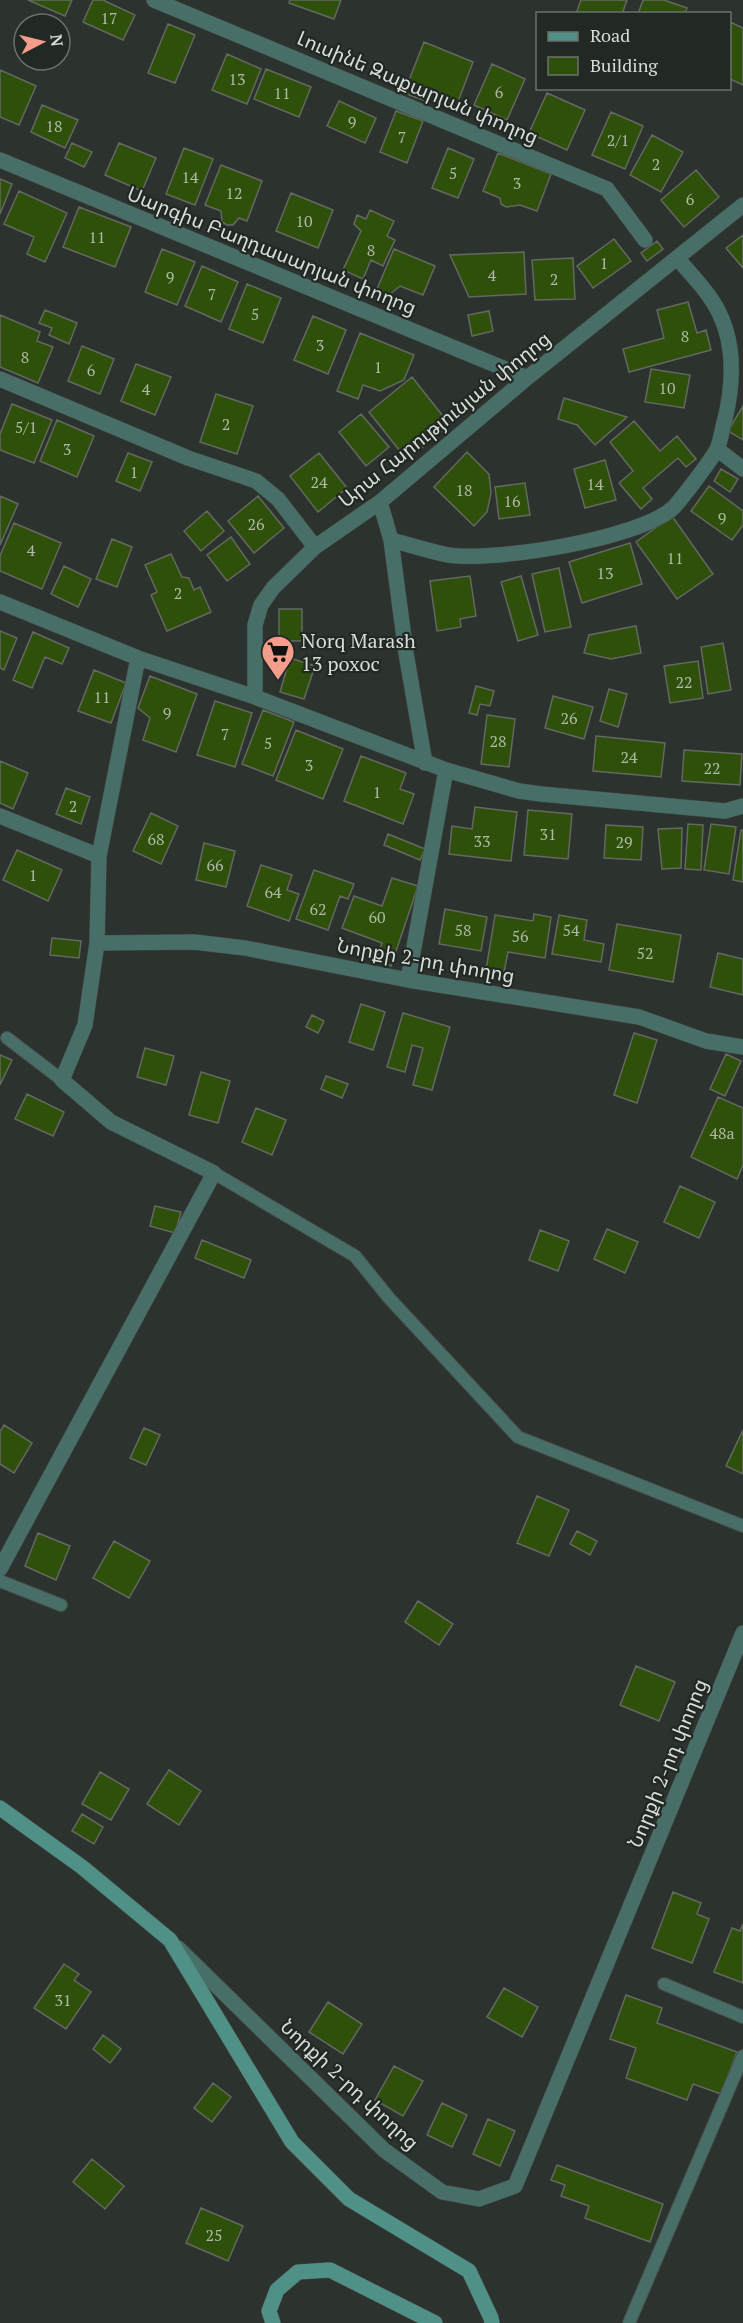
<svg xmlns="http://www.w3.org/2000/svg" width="743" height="2323" font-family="'PT Serif','Noto Sans Armenian',serif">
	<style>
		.building { fill: #2f500a; stroke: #646861; stroke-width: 1.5 }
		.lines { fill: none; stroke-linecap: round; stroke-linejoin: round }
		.service-casing { stroke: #484d4a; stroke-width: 14 }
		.minor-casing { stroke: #484d4a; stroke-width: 16 }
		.secondary-casing { stroke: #484d4a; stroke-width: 16 }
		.service { stroke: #476f68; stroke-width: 12 }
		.minor { stroke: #476f68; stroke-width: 15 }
		.secondary { stroke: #509187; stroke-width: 15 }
		.labels { text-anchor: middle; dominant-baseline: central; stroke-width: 4.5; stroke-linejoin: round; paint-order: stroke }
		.number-label { font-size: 16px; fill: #aebaa6 }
		.street-label { font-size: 20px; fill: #d9ddda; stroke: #222824 }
		.poi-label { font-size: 20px; fill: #d9ddda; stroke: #222824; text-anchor: start }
	</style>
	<rect width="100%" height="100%" fill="#2c322e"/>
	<path class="building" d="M 28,0 L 72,0 L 65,16 Z
		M 93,0 L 103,0 L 135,15 L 123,40 L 83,22 Z
		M 290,0 L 341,0 L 334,19 L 289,3 Z
		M 581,0 L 627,0 L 622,14 L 576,14 Z
		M 643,0 L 664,0 L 687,8 L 685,14 L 638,14 Z
		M 730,22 L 743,28 L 743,85 L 730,79 Z
		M 168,24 L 195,35 L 175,83 L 148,73 Z
		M 424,42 L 473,62 L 456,107 L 445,102 L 446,97 L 427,89 L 423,100 L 404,93 Z
		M 227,54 L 261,69 L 247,104 L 212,90 Z
		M 492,64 L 525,79 L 507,120 L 474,105 Z
		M 266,69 L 311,87 L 299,117 L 254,99 Z
		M 0,70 L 36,86 L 19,125 L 0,117 Z
		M 547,93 L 585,110 L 567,150 L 529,133 Z
		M 339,101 L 376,118 L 365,143 L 327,126 Z
		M 42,105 L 78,120 L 65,148 L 31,132 Z
		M 396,111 L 423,121 L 407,163 L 380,152 Z
		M 611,112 L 643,126 L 625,169 L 592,155 Z
		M 652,135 L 683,152 L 661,192 L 630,175 Z
		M 72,143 L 92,152 L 84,167 L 65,158 Z
		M 119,143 L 156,158 L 142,191 L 105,175 Z
		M 184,148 L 213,159 L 195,205 L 166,194 Z
		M 448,148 L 474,159 L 458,198 L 432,188 Z
		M 498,153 L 551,174 L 537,211 L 520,205 L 506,207 L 501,204 L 500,198 L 483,191 Z
		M 221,165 L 262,181 L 247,221 L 239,218 L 233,225 L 227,225 L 222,222 L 221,211 L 205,205 Z
		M 696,170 L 719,197 L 684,227 L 661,200 Z
		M 0,179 L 12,184 L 0,214 Z
		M 19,191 L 67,213 L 45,262 L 27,254 L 34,237 L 4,224 Z
		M 291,193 L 333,210 L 318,248 L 276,231 Z
		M 79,207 L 131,227 L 115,267 L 63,247 Z
		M 370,210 L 394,221 L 387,236 L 395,240 L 383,266 L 371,260 L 363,279 L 343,270 L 361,231 L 354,224 L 357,215 L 366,219 Z
		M 743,235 L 743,268 L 726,248 Z
		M 614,239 L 631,261 L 593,288 L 577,266 Z
		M 657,241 L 663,249 L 647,261 L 641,253 Z
		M 162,249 L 195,262 L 177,305 L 145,292 Z
		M 394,249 L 435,266 L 423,295 L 400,286 L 383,300 L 374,296 Z
		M 524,252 L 526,294 L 469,297 L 450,255 Z
		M 573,258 L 575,299 L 535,300 L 532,260 Z
		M 202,266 L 238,282 L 221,322 L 185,306 Z
		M 247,284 L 281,298 L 263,343 L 229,329 Z
		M 688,302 L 697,333 L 706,330 L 711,350 L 629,372 L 623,349 L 664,338 L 657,310 Z
		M 45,310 L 77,323 L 69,344 L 49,335 L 52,328 L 39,323 Z
		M 489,311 L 493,331 L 472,336 L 468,315 Z
		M 0,315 L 40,332 L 37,341 L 53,347 L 38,383 L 0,367 Z
		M 313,316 L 346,330 L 328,374 L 294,360 Z
		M 360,333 L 414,355 L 404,380 L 380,391 L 363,385 L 358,399 L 337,391 Z
		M 82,346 L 114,359 L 100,394 L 68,381 Z
		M 136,364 L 171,377 L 155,415 L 121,401 Z
		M 651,369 L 690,375 L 684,408 L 645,402 Z
		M 412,377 L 450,425 L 407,460 L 369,412 Z
		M 216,394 L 253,406 L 237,454 L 200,442 Z
		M 564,398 L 627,417 L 595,445 L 577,425 L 558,419 Z
		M 12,404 L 52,420 L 34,463 L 0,450 L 0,434 Z
		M 743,406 L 743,440 L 728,431 Z
		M 361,414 L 389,447 L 366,466 L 339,432 Z
		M 57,420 L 94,436 L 77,477 L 40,461 Z
		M 634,421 L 660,451 L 677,436 L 696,459 L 686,467 L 678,458 L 643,488 L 652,499 L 641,509 L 619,483 L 633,471 L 610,442 Z
		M 467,452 L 489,474 L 491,493 L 487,512 L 474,526 L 434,487 Z
		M 128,453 L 152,462 L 140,491 L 116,481 Z
		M 319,453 L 347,488 L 318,512 L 290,476 Z
		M 605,460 L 616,500 L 585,508 L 574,469 Z
		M 721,469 L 738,479 L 730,492 L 714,481 Z
		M 525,483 L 530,515 L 499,519 L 495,487 Z
		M 709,486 L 743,511 L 743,525 L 732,540 L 691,511 Z
		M 0,496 L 18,504 L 0,545 Z
		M 258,496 L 284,528 L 254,553 L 228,521 Z
		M 207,511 L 224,531 L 201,551 L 184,531 Z
		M 672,516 L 713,574 L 677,599 L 636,542 Z
		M 14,523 L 61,543 L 42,589 L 0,571 L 0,556 Z
		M 231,537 L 250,564 L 227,581 L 207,555 Z
		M 112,539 L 132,547 L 117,587 L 96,579 Z
		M 630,543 L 642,584 L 582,603 L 569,562 Z
		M 171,554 L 182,577 L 189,578 L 194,590 L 200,587 L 211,612 L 167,631 L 151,595 L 157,592 L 145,565 Z
		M 64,566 L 91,579 L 78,607 L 51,594 Z
		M 559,568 L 571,627 L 545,632 L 532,574 Z
		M 470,576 L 476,616 L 460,619 L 461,627 L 437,631 L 430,581 Z
		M 521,576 L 538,635 L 518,641 L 501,582 Z
		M 279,609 L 302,609 L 302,641 L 279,641 Z
		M 636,626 L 641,653 L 611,659 L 584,653 L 589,635 Z
		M 0,631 L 17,638 L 4,670 L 0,668 Z
		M 33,632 L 69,648 L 62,664 L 45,657 L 32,688 L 13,680 Z
		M 723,643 L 731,690 L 708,694 L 701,647 Z
		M 290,658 L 315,666 L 304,699 L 280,692 Z
		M 698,661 L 703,698 L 670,703 L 664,666 Z
		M 94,670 L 126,683 L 111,723 L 78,711 Z
		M 150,676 L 197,694 L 176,752 L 143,740 L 150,718 L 138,708 Z
		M 476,686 L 494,691 L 490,706 L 480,704 L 477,715 L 469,713 Z
		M 609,689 L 627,694 L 618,727 L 600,721 Z
		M 553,696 L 593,707 L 584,739 L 545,728 Z
		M 215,701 L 252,713 L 235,767 L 197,755 Z
		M 263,710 L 294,722 L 273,776 L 242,764 Z
		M 487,715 L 515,719 L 509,767 L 481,764 Z
		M 296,730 L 343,749 L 323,799 L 276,780 Z
		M 596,736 L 665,743 L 661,777 L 593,771 Z
		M 684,750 L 742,754 L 740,785 L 682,781 Z
		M 361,756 L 406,773 L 400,789 L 414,794 L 403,824 L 344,801 Z
		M 0,761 L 28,773 L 13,809 L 0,803 Z
		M 66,788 L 90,797 L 81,824 L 56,814 Z
		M 475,807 L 517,812 L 511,861 L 449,854 L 452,826 L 472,829 Z
		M 528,810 L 572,814 L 568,859 L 524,855 Z
		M 151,813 L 178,826 L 161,864 L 133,851 Z
		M 688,824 L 703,825 L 701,870 L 685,869 Z
		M 711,824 L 736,827 L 729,874 L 704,870 Z
		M 606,825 L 643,827 L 641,860 L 604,858 Z
		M 682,828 L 681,868 L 662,869 L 658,829 Z
		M 741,830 L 743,830 L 743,882 L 733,880 Z
		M 388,834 L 425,849 L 420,860 L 384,845 Z
		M 204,843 L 235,851 L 226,887 L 196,880 Z
		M 17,850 L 62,870 L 48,901 L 3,880 Z
		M 261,865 L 292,875 L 287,890 L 299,894 L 289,921 L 247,906 Z
		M 314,870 L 354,884 L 348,899 L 340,896 L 328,930 L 296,919 Z
		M 392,878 L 418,886 L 391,966 L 376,960 L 382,943 L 342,928 L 354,896 L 382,906 Z
		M 445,909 L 487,917 L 481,951 L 439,944 Z
		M 534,914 L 551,917 L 545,958 L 508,952 L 504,972 L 486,970 L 495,915 L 533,921 Z
		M 559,915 L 587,920 L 584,940 L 604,944 L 601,962 L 552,954 Z
		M 617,924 L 681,935 L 673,982 L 609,970 Z
		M 52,938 L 81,941 L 79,958 L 50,955 Z
		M 718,953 L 743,959 L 743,995 L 710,987 Z
		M 361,1004 L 385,1012 L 373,1050 L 349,1042 Z
		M 403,1013 L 450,1027 L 432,1090 L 413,1085 L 423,1048 L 412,1045 L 405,1072 L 387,1067 Z
		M 312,1015 L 324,1021 L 318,1033 L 306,1027 Z
		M 634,1033 L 657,1040 L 637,1103 L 614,1095 Z
		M 145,1048 L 174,1056 L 166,1085 L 137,1077 Z
		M 726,1054 L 741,1061 L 725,1096 L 710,1089 Z
		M 0,1055 L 12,1060 L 0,1085 Z
		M 201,1072 L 230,1081 L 218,1123 L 189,1115 Z
		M 326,1076 L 348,1084 L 342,1098 L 321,1089 Z
		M 27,1094 L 64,1112 L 53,1136 L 15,1119 Z
		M 718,1097 L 743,1108 L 743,1165 L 737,1179 L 691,1157 Z
		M 256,1108 L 286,1120 L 272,1155 L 242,1142 Z
		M 680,1186 L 715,1202 L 699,1238 L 664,1222 Z
		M 155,1206 L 181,1212 L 175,1233 L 150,1226 Z
		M 607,1229 L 638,1242 L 625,1273 L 594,1259 Z
		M 540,1230 L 569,1241 L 558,1271 L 529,1260 Z
		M 202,1240 L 251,1260 L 244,1278 L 195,1258 Z
		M 4,1425 L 32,1443 L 14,1473 L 0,1464 L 0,1432 Z
		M 144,1428 L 160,1435 L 146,1465 L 130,1458 Z
		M 743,1430 L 743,1474 L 726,1466 Z
		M 537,1496 L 569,1510 L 549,1556 L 517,1543 Z
		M 577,1531 L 597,1541 L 590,1555 L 570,1544 Z
		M 38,1533 L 70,1546 L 56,1580 L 25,1566 Z
		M 114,1541 L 150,1561 L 129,1598 L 93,1578 Z
		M 418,1601 L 453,1624 L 439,1645 L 405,1622 Z
		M 636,1666 L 675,1682 L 659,1721 L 620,1705 Z
		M 169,1770 L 201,1791 L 179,1825 L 147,1804 Z
		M 100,1772 L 129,1789 L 111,1820 L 82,1804 Z
		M 82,1814 L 103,1827 L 94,1844 L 72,1831 Z
		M 673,1892 L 701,1903 L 697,1914 L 709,1919 L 692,1963 L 652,1948 Z
		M 743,1924 L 743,1983 L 714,1972 L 732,1928 L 740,1931 Z
		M 64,1964 L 79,1974 L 74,1980 L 91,1992 L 66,2029 L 34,2008 Z
		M 504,1988 L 538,2007 L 522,2037 L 487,2017 Z
		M 626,1995 L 662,2008 L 657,2023 L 737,2052 L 721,2094 L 693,2084 L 687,2100 L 626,2078 L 636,2048 L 610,2039 Z
		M 328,2002 L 362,2024 L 343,2054 L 309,2032 Z
		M 103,2035 L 121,2049 L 110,2063 L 93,2049 Z
		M 394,2066 L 423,2081 L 403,2116 L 375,2100 Z
		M 213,2083 L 231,2097 L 212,2122 L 194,2108 Z
		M 442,2103 L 467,2115 L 452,2147 L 427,2135 Z
		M 488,2119 L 515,2131 L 500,2166 L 473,2154 Z
		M 92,2159 L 124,2186 L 105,2209 L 73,2182 Z
		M 557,2165 L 663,2204 L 650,2242 L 585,2218 L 589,2206 L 561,2196 L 565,2185 L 551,2180 Z
		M 201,2208 L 243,2226 L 228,2261 L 186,2243 Z"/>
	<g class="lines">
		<g class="service-casing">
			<path id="service" d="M 7,1038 L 62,1080
				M 214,1173 L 355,1256 L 389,1298 L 518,1437 L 743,1526
				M 0,1581 L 61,1605
				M 664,1984 L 743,2017
				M 629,2323 L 743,2056"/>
		</g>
		<g class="minor-casing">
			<path id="minor" d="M 154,0 L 607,189 L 645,240
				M 0,160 L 527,378
				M 0,379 L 188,458 L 256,481 L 278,499 L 315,547
				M 717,449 L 743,469
				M 380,502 L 391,540 L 406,653 L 425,763
				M 391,540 C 410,545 429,551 448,555 C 494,562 639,539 673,508 C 681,500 712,459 717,449 C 721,441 722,428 725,419 C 735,377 736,333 709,296 C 700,283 688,271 677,258
				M 0,602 L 138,658 L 255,697 L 446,770 L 519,791 L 541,794 L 725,811 L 743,806
				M 255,697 L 255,625 L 261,605 L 273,588 L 315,547 L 380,502 L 527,378 L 743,205
				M 0,816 L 99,856
				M 97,943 L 194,942 L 245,948 L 408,980 L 639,1017 L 706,1041 L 743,1047
				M 408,980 L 446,770
				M 0,1569 L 214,1173 L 111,1122 L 62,1080 L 85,1025 L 97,943 L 99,856 L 138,658
				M 178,1948 L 384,2150 L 442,2192 L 479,2199 L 515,2186 L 743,1633"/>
		</g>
		<g class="secondary-casing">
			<path id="secondary" d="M 0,1808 L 82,1867 L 170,1940 L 292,2142 L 349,2199 L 469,2271 L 491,2318 L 492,2323
				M 273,2323 L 269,2311 L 277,2290 L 298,2272 L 330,2270 L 435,2323"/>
		</g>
		<use href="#service" class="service"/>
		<use href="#minor" class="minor"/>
		<use href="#secondary" class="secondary"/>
	</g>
	<defs>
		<g id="supermarket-pin" transform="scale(1.725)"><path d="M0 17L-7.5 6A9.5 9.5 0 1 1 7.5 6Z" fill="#f49d8b" stroke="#222824"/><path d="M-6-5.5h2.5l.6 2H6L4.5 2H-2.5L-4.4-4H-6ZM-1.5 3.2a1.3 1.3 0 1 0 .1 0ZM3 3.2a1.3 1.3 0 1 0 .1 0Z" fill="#111"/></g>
	</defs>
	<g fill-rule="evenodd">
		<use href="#supermarket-pin" x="278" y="652"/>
	</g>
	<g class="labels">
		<g class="number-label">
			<text x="109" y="18">17</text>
			<text x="237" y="79">13</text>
			<text x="499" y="92">6</text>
			<text x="282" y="93">11</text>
			<text x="352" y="122">9</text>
			<text x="54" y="126">18</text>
			<text x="402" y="137">7</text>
			<text x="618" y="140">2/1</text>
			<text x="656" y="164">2</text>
			<text x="453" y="173">5</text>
			<text x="190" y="177">14</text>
			<text x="517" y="183">3</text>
			<text x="234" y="193">12</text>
			<text x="690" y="199">6</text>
			<text x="304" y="221">10</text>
			<text x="97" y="237">11</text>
			<text x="371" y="250">8</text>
			<text x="604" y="263">1</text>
			<text x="492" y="275">4</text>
			<text x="170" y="277">9</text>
			<text x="554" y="279">2</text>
			<text x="212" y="294">7</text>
			<text x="255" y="314">5</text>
			<text x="685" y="336">8</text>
			<text x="320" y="345">3</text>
			<text x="25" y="357">8</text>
			<text x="378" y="367">1</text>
			<text x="91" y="370">6</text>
			<text x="667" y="388">10</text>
			<text x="146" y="389">4</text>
			<text x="226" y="424">2</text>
			<text x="26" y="427">5/1</text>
			<text x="67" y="449">3</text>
			<text x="134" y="472">1</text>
			<text x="319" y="482">24</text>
			<text x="595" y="484">14</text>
			<text x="464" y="490">18</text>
			<text x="512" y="501">16</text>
			<text x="722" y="518">9</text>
			<text x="256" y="524">26</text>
			<text x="31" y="550">4</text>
			<text x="675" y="558">11</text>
			<text x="605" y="573">13</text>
			<text x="178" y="593">2</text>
			<text x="684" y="682">22</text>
			<text x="102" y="697">11</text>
			<text x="167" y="713">9</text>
			<text x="569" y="718">26</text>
			<text x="225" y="734">7</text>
			<text x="498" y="741">28</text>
			<text x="268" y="743">5</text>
			<text x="629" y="757">24</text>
			<text x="309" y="765">3</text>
			<text x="712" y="768">22</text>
			<text x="377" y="792">1</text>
			<text x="73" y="806">2</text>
			<text x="548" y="834">31</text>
			<text x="156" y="839">68</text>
			<text x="482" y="841">33</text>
			<text x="624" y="842">29</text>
			<text x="215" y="865">66</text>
			<text x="33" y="875">1</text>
			<text x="273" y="892">64</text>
			<text x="318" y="909">62</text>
			<text x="377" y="917">60</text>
			<text x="463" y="930">58</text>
			<text x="571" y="930">54</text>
			<text x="520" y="936">56</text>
			<text x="645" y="953">52</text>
			<text x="722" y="1133">48a</text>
			<text x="63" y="2000">31</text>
			<text x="214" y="2235">25</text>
		</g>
		<g class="street-label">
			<text transform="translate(418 87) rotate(23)">Լուսինե Զաքարյան փողոց</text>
			<text transform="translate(272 250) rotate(22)">Սարգիս Բաղդասարյան փողոց</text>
			<text transform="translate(444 419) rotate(-39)">Արա Հարությունյան փողոց</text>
			<text transform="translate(426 960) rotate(10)">Նորքի 2-րդ փողոց</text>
			<text transform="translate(667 1763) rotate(-68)">Նորքի 2-րդ փողոց</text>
			<text transform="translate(350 2084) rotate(43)">Նորքի 2-րդ փողոց</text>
		</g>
		<g class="poi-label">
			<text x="301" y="640">Norq Marash<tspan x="301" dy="23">13 poxoc</tspan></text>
		</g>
	</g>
	<rect x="536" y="12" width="195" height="78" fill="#222824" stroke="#6b706d" stroke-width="1.5"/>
	<rect x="548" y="32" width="30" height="9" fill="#509187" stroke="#6b706d" stroke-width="1.5"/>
	<text x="590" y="42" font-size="18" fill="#d9ddda">Road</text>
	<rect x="548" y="57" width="30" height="18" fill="#2f500a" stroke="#6b706d" stroke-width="1.5"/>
	<text x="590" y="72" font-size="18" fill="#d9ddda">Building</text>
	<g transform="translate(42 42) rotate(83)"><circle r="28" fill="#222824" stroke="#6b706d" stroke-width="1.5"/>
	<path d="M0-4.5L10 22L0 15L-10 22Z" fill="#f49d8b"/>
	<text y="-9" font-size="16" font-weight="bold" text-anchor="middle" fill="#d9ddda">N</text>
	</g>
</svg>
